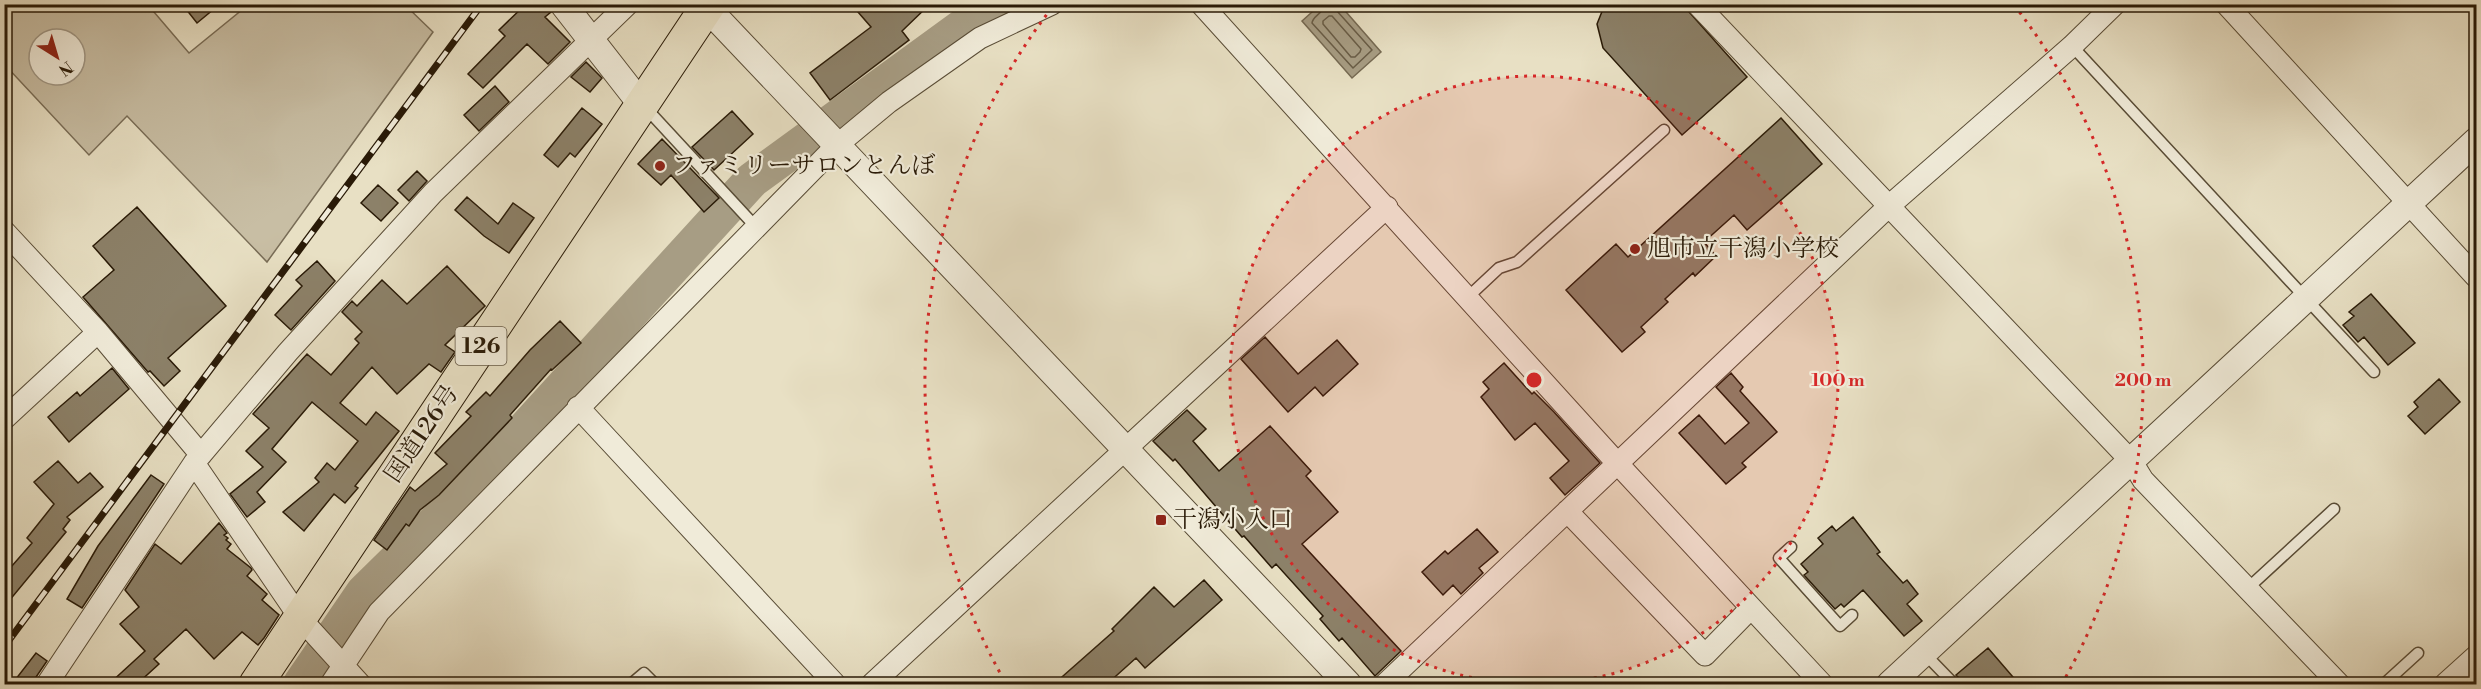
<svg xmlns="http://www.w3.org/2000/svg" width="2481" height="689" font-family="'Libre Bodoni','Noto Serif JP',serif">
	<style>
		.green { fill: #c8bea4; stroke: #786c56; stroke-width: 1.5; fill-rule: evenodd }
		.water { fill: #a79d84; stroke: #756952; stroke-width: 1.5 }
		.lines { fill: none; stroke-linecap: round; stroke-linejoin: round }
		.shore { stroke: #685c46; stroke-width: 1.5 }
		.river { stroke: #a79d84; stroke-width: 36 }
		.building { fill: #8c8169; stroke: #291a07; stroke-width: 1.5 }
		.service-casing { stroke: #594c36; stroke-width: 13 }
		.minor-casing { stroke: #594c36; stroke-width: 23 }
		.tertiary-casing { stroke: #594c36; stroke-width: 28 }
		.trunk-casing { stroke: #291a07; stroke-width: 35 }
		.service { stroke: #f0ebd9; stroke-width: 10 }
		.minor { stroke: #f0ebd9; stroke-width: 21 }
		.tertiary { stroke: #f0ebd9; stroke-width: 26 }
		.trunk { stroke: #e8e0c4; stroke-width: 33 }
		.rail-casing { stroke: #291a07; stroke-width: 7 }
		.rail { stroke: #f0ebd9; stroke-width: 4.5; stroke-dasharray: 14; stroke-linecap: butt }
		.ring { fill: none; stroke: #d62828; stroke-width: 3; stroke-dasharray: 3 6 }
		.poi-dot { fill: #8f2418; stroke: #f0ebd9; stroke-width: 2 }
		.labels { text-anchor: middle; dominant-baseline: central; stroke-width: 4.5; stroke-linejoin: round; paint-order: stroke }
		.shield { fill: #f0ebd9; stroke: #655946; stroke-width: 1.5 }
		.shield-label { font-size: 22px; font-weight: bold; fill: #291a07 }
		.poi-label { font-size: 24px; fill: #291a07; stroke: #f0ebd9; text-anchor: start }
		.street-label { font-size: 24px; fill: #291a07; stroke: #f0ebd9 }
		.centre { fill: #d62828; stroke: #f0ebd9; stroke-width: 3 }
		.ring-label { font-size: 18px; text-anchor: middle; font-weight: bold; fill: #d62828; stroke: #f0ebd9; stroke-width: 4.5; stroke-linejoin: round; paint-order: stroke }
	</style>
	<rect width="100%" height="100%" fill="#e8e0c4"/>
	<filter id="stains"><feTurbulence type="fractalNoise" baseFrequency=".00333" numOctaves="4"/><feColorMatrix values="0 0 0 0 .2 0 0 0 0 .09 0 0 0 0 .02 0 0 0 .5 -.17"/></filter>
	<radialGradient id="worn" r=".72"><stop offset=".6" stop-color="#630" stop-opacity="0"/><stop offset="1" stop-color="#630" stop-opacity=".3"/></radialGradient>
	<path class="green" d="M 5,4 L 148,5 L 189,53 L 248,5 L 405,5 L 433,32 L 267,262 L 127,116 L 89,155 L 5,65 ZM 39,39 L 75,39 L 75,75 L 39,75 Z"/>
	<path class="water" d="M 1321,4 L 1340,5 L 1381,52 L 1352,78 L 1302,21 Z"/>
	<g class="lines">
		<path class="shore" d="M 1324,4 C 1324,14 1313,15 1312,23 L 1353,68 L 1372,50 L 1337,11 L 1336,4
			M 1329,16 L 1332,16 L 1361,49 L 1360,52 L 1355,57 L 1351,57 L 1323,24 L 1323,21 Z"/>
		<path class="river" d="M 301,684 L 364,592 L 477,481 L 752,180 L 969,22 L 999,4"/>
	</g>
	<path class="building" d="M 182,4 L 220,4 L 197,23 Z
		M 526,4 L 548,4 L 551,12 L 545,17 L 570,42 L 548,64 L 527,44 L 483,88 L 468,74 L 505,36 L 499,30 Z
		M 851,4 L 930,4 L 902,31 L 909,40 L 830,100 L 810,73 L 871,27 Z
		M 1605,4 L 1682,4 L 1747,77 L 1682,135 L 1603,48 L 1597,24 Z
		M 586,62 L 602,78 L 590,92 L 571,77 Z
		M 495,86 L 509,102 L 479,131 L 464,115 Z
		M 582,108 L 602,124 L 575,157 L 570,153 L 558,167 L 544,155 Z
		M 732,111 L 753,134 L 714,170 L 692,147 Z
		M 1781,118 L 1822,164 L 1747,230 L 1734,215 L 1704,242 L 1716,256 L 1695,276 L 1693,273 L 1665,299 L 1668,302 L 1641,327 L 1645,332 L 1622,352 L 1566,290 L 1616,244 L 1628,257 Z
		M 662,139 L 719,198 L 704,212 L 671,175 L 661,185 L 638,164 Z
		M 417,171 L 427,181 L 409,201 L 398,190 Z
		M 378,185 L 398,203 L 381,221 L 361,203 Z
		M 467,197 L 498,224 L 513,203 L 534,218 L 509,253 L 484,236 L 455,210 Z
		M 137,207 L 226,306 L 168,358 L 180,371 L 164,386 L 150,371 L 148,372 L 83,297 L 114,270 L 93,246 Z
		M 317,261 L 335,281 L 291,330 L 275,315 L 302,286 L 296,280 Z
		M 447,266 L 485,306 L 445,345 L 455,352 L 441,372 L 429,364 L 397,394 L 372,367 L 340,403 L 366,425 L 376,412 L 399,431 L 355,486 L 358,488 L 345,503 L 334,494 L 304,531 L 283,512 L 319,482 L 315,478 L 327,463 L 335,470 L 358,441 L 312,402 L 272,449 L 286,462 L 257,492 L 265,502 L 247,517 L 230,494 L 263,467 L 246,451 L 269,428 L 253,414 L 307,354 L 331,375 L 359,343 L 355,339 L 362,332 L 342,312 L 352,301 L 357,306 L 382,280 L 407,304 Z
		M 2371,294 L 2415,343 L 2388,365 L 2364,337 L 2358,342 L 2343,325 L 2354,316 L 2349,312 Z
		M 560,321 L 581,343 L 552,370 L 551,369 L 510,415 L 512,418 L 439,495 L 420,510 L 409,526 L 406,524 L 387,550 L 374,540 L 410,487 L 415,491 L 447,464 L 435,453 L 471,416 L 466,412 L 486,392 L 490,396 L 530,350 Z
		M 1265,337 L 1298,374 L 1337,340 L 1358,364 L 1323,396 L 1315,387 L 1288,412 L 1241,359 Z
		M 1504,363 L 1532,394 L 1534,392 L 1554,412 L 1600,463 L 1565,495 L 1550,478 L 1569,461 L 1535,423 L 1515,440 L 1481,397 L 1489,389 L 1483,382 Z
		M 112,368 L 129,389 L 69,442 L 48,417 L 77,392 L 80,396 Z
		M 1731,373 L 1743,387 L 1740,391 L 1777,432 L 1742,463 L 1746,467 L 1726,484 L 1679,433 L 1699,415 L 1725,444 L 1749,423 L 1716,387 Z
		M 2439,379 L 2460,402 L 2425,434 L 2408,416 L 2418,407 L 2414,402 Z
		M 1187,410 L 1206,429 L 1193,441 L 1219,471 L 1270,426 L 1311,471 L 1306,476 L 1338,512 L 1302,544 L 1401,651 L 1375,676 L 1342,638 L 1339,641 L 1320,619 L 1323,616 L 1276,564 L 1272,568 L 1244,536 L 1242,537 L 1175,459 L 1173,461 L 1153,441 Z
		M 58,461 L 78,483 L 90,473 L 103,487 L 67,517 L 70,520 L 63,529 L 66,532 L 4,607 L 4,575 L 32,543 L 27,538 L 54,504 L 34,482 Z
		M 151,475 L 164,484 L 82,608 L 67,599 L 98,546 Z
		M 1853,517 L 1880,552 L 1877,554 L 1903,583 L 1907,580 L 1918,594 L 1907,604 L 1922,621 L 1904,636 L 1863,590 L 1844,607 L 1841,604 L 1835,609 L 1804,575 L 1808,572 L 1801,564 L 1823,544 L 1818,538 L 1832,526 L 1836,531 Z
		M 219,523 L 227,533 L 224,535 L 228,538 L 226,540 L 231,544 L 227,549 L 251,568 L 252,570 L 247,576 L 267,594 L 262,600 L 279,615 L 264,638 L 258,645 L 242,632 L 214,659 L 186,629 L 154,659 L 159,664 L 137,684 L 109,684 L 145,651 L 120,624 L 139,607 L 125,590 L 155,544 L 181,564 Z
		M 1477,529 L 1498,552 L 1479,568 L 1483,573 L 1461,594 L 1453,585 L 1443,595 L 1422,572 L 1445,551 L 1448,554 Z
		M 1204,580 L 1222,600 L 1145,668 L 1136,658 L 1107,684 L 1054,684 L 1114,631 L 1112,629 L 1154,587 L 1174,607 Z
		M 1988,648 L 2019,684 L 1965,684 L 1956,675 Z
		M 36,653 L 47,661 L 36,677 L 34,684 L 12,684 Z"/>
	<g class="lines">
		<g class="service-casing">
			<path id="service" d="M 2072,46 L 2374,372
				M 645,107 L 755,226
				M 1468,297 L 1499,268 L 1517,262 L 1664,130
				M 1791,547 L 1779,558 L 1840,626 L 1852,615
				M 2247,589 L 2334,509
				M 1924,653 L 1954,684
				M 631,684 L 644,673 L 655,684
				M 2384,684 L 2418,653"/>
		</g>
		<g class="minor-casing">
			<path id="minor" d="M 1201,4 L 1617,463 L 1822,684
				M 1697,4 L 2132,462 L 2143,480 L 2339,684
				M 2226,4 L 2476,277
				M 4,231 L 98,332 L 201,455
				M 578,407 L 835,684
				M 4,419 L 98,332
				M 194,463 L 300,618 L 360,684
				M 1567,511 L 1705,655 L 1751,608
				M 47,684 L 194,463 L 288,352 L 433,193 L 628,4
				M 331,684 L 379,612 L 836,146 L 889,102 L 980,38 L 1052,4
				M 872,684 L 1387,207
				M 1385,684 L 1889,206 L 2072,46 L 2115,4
				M 2445,684 L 2476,656"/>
		</g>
		<g class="tertiary-casing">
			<path id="tertiary" d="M 563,4 L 641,104
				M 707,8 L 1348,684
				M 1890,684 L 2476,141"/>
		</g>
		<g class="trunk-casing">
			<path id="trunk" d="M 256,684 L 709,4"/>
		</g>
		<use href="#service" class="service"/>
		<use href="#minor" class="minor"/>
		<use href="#tertiary" class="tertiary"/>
		<use href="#trunk" class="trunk"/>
		<g class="rail-casing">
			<path id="rail" d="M 4,647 L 482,4"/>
		</g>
		<use href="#rail" class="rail"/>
	</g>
	<circle cx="1534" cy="380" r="304" fill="#d62828" fill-opacity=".12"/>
	<g class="ring">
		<circle cx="1534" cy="380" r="304"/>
		<path d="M1004 680A609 609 0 0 1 1054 5M2014 5A609 609 0 0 1 2064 680"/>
	</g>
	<g class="poi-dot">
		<circle cx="660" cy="166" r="6"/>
		<circle cx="1635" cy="249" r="6"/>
		<rect x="1155" y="514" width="12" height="12" rx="3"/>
	</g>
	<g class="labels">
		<rect class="shield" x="455.5" y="327" width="51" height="38" rx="4.5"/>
		<g class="shield-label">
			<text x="481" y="346">126</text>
		</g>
		<g class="poi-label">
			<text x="672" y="166">ファミリーサロンとんぼ</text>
			<text x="1647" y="249">旭市立干潟小学校</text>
			<text x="1173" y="520">干潟小入口</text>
		</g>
		<g class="street-label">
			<text transform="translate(422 434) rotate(-56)">国道126号</text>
		</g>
	</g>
	<circle cx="1534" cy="380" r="9" class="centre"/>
	<g class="ring-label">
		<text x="1838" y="386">100 m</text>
		<text x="2143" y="386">200 m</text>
	</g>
	<rect width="2481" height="689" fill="none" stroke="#e8e0c4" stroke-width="24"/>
	<rect x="6" y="6" width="2469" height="677" fill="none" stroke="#291a07" stroke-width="3"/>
	<rect x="12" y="12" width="2457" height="665" fill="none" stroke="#291a07" stroke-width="1.5"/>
	<g transform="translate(57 57) rotate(143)"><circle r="28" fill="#f0ebd9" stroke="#a09785" stroke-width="1.5"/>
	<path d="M0-4.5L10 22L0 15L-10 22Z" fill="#8f2418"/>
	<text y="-9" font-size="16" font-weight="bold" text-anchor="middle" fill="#291a07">N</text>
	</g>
	<rect width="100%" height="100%" filter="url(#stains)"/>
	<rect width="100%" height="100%" fill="url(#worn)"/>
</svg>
